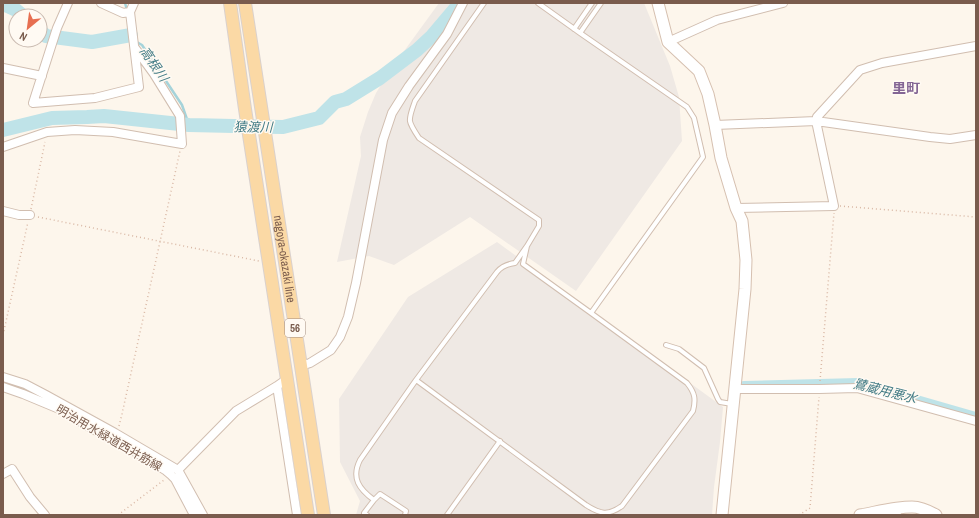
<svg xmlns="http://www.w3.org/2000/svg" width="979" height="518" font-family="'Archivo Narrow','Noto Sans JP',sans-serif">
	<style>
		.industrial { fill: #efe9e4 }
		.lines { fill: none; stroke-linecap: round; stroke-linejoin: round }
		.stream { stroke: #a5d3da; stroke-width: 2.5 }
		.canal { stroke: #bfe3e8; stroke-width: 8 }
		.river { stroke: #bfe3e8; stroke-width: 14 }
		.lane-casing { stroke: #d1beb0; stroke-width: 6 }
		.street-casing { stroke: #d1beb0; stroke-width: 10 }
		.secondary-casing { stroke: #d6c0b0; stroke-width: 13 }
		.primary-casing { stroke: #dad1cd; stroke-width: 14 }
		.path { stroke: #d9b8a5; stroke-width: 1.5; stroke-dasharray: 1 3; stroke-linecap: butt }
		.lane { stroke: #fff; stroke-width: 4 }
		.street { stroke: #fff; stroke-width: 8 }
		.secondary { stroke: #fff; stroke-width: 11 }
		.primary { stroke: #fbd9a5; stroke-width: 12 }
		.labels { text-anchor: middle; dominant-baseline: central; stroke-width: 3; stroke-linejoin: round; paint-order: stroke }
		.shield { fill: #fffaf3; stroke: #a28b7f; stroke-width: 1 }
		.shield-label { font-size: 11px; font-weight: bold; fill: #7a5c4d }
		.street-label { font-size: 12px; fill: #7a5c4d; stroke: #fffaf3 }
		.water-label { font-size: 13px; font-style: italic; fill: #437c86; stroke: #fffaf3 }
		.quarter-label { font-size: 14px; font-weight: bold; fill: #846695; stroke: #fffaf3 }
	</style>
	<rect width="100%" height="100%" fill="#fdf6ec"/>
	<path class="industrial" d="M 439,3 L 644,3 L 670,66 L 679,97 L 682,141 L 576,291 L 470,217 L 394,265 L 369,256 L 337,262 L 361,156 L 360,137 L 368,112 L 376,93 L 391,69 Z
		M 497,242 L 723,407 L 720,442 L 714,487 L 712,515 L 356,515 L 360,501 L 340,462 L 339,399 L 408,297 Z"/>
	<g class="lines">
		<path class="stream" d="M 125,3 L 127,10
			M 135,41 L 142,45 L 182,105 L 189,125"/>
		<path class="canal" d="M 744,385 L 858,382 L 976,416"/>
		<path class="river" d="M 3,4 L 16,10 L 23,16
			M 40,31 L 46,36 L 92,42 L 131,35
			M 3,130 L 52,118 L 87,117 L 104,116 L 189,125 L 283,127 L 319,118 L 335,102 L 346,99 L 380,78 L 417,50 L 432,36 L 460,3"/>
		<g class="lane-casing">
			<path id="lane" d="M 484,3 L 415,101 C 408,121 407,120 419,138 L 539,220 L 539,226 L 527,246
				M 538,3 L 580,33 L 687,107 L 694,118 L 703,157 L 591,313
				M 574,29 L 592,3
				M 580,33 L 601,3
				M 666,345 L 679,349 L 704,368 L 718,399 L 720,402 L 732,404
				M 367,515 L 364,513 L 374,500
				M 405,515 L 406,511 L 380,494 L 374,500 C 359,489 351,478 360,460 L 416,380 L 497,272 C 502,266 507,264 515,263 L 527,246 L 523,264 L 591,313 L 687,383 C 695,393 696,399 693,411 L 622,506 C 608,516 600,514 586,505 L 416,380
				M 447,515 L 500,441"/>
		</g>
		<g class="street-casing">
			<path id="street" d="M 68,3 L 57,28 L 33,103 L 95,98 L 139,87 L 130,12
				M 101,3 L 123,13 L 130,12 L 134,3
				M 668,42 L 717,20 L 783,3
				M 3,68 L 42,76
				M 715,125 L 816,121 L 930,137 L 950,139 L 976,135
				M 3,147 L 47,132 L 75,130 L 113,132 L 182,144 L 180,116 L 154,74 L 135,48
				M 736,208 L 834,206 L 816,121 L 817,117 L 860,70 L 882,63 L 976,46
				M 3,211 L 19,215 L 30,215
				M 301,366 L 310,363 L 331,350 L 340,337 L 348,317 L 356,283 L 383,140 L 392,113 L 409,86 L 447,34 L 463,3
				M 3,377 L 25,384 L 46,395 L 115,433 L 178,470 L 203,515
				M 277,386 L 297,515
				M 3,387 L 23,394 L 59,409 L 86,425 L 121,445 L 127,447 L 165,470 L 171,475 L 175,479 L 194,515
				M 735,389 L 819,389 L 857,388 L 976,421
				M 178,470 L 236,411 L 277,386 L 287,379
				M 3,474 L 12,469 L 30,497 L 45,515
				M 886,515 L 897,515"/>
		</g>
		<g class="secondary-casing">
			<path id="secondary" d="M 658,3 L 668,42 L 699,71 L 708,94 L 715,125 L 721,158 L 736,208 L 742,221 L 746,260 L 745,289 L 722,515
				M 860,515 C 877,512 895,507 912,507 C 921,507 929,511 936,515"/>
		</g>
		<g class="primary-casing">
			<g id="primary">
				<path d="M 230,3 L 245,109 L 308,515"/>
				<path id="s1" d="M 245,3 L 324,515"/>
			</g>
		</g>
		<path class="path" d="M 840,206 L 976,217
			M 31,209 L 45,142
			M 38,217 L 259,261
			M 3,335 L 28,222
			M 820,381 L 834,213
			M 119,426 L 122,414 L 180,151
			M 118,515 L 164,480
			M 799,515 L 810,508 L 819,397"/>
		<use href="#lane" class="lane"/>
		<use href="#street" class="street"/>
		<use href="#secondary" class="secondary"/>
		<use href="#primary" class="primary"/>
	</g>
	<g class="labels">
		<rect class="shield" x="285" y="319" width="20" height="18" rx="3"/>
		<g class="shield-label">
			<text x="295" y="328">56</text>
		</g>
		<g class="street-label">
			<text stroke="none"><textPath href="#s1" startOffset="259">nagoya-okazaki line</textPath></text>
			<text transform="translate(109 438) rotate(30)">明治用水緑道西井筋線</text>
		</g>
		<g class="water-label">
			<text transform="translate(154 64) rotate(55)">高根川</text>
			<text transform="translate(253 127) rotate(1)">猿渡川</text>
			<text transform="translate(885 391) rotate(14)">鷺蔵用悪水</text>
		</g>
		<g class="quarter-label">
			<text x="906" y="88">里町</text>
		</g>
	</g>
	<rect width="979" height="518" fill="none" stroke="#7a5c4d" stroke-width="8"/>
	<g transform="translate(28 28) rotate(209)"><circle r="19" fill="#fffaf3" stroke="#cabbb1"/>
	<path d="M0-3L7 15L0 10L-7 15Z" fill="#e76f51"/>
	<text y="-6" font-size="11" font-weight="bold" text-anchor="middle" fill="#7a5c4d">N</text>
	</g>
</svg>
